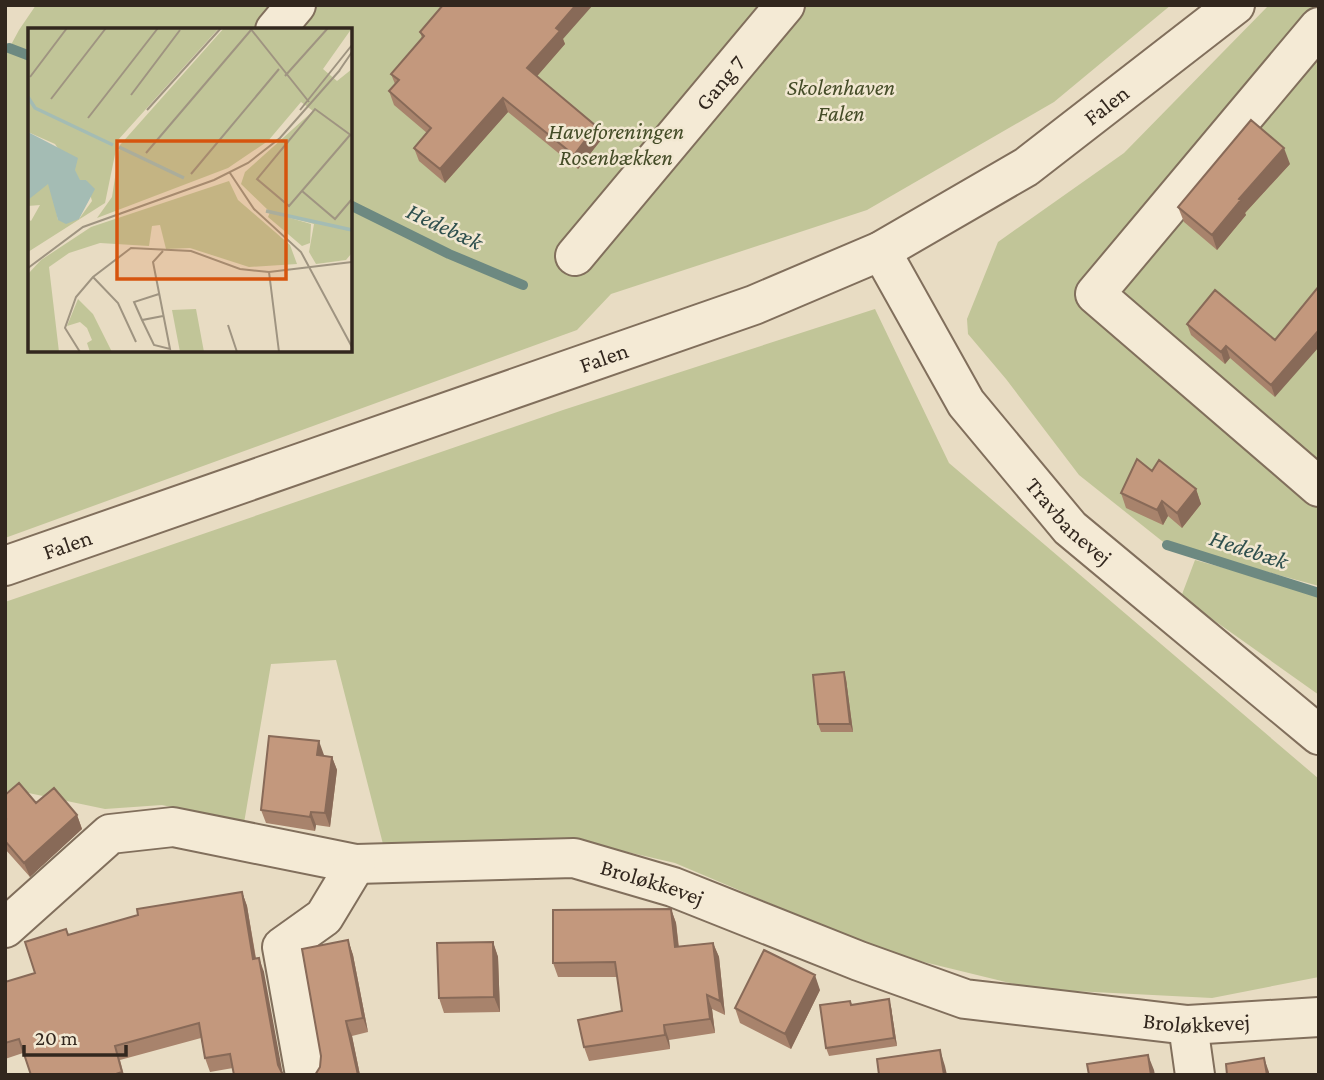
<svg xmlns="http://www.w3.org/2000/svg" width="1324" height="1080" font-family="'Crimson Pro',serif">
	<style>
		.green { fill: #c1c598; fill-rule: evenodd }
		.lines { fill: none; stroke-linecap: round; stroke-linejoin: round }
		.stream { stroke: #6d8981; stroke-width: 10 }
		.minor-casing { stroke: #816f5c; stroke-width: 42 }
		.minor { stroke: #f4ead5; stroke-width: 38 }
		.wall { fill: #a8836c }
		.shaded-wall { fill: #886a58 }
		.building { fill: #c3987d; stroke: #886a58; stroke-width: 2 }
		.labels { text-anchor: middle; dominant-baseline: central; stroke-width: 5; stroke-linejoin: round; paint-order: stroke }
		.street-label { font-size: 23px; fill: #32271e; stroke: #f1e7d1 }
		.park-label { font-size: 23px; font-style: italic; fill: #444c27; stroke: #f1e7d1 }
		.water-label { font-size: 24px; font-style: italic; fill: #2f504e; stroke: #f1e7d1 }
		.inset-river { fill: none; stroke: #a4bcb4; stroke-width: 3.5 }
		.inset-road { fill: none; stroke: #9f9481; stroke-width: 2 }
		.view { fill: #d6540e; fill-opacity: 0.15; stroke: #d6540e; stroke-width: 3.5 }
		.inset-edge { fill: none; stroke: #32271e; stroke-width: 3.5 }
	</style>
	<rect width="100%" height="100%" fill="#e8dcc3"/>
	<path class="green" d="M 36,5 L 1171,5 L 1054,102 L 867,210 L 611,294 L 577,330 L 5,538 L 5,56 L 19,30 ZM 30,30 L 350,30 L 350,350 L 30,350 Z
		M 1269,5 L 1319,5 L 1319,586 L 1167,545 L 1079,475 L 1006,379 L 968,334 L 967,319 L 998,242 L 1124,153 Z
		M 875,309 L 949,463 L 1319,779 L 1319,977 L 1212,998 L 1034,989 L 887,953 L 675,863 L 571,839 L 383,844 L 336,660 L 271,664 L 244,823 L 162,805 L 105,809 L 19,791 L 5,791 L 5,602 L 563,410 Z
		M 1195,560 L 1319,594 L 1319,695 L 1181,597 Z"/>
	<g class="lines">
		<path class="stream" d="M 9,48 L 30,56
			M 350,205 L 449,254 L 523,285
			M 1167,545 L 1319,593"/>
		<g class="minor-casing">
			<g id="minor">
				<path d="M 1319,27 L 1095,294 L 1319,487"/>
				<path d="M 275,30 L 296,5"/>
				<path id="s1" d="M 881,251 L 966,403 L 1070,528 L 1319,735"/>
				<path id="s2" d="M 575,256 L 785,5"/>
				<path id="s3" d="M 5,566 L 754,305 L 881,251 L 1026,167 L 1235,5"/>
				<path id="s4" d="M 5,928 L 110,834 L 173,827 L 356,864 L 574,858 L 673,887 L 859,961 L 965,999 L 1188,1025 L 1319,1017"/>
				<path d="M 1188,1025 L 1195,1075"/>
				<path d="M 305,1075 L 282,947 L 324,917 L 356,864"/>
			</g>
		</g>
		<use href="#minor" class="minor"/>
	</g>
	<path class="wall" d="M 420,32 L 563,39 L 565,44 L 537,76 L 596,126 L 601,140 L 578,169 L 508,112 L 445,183 L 419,161 L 414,148 L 427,133 L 394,105 L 389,91 L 395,84 L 391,74 L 422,38 Z
		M 1290,164 L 1245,213 L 1246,215 L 1217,250 L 1184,222 L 1178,207 Z
		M 1187,324 L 1275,340 L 1275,397 L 1230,358 L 1225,364 L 1191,335 Z
		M 1152,471 L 1196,489 L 1201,504 L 1182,528 L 1168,516 L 1163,525 L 1126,508 L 1121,493 Z
		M 846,679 L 853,732 L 821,732 L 818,724 Z
		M 323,756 L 332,757 L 337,770 L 330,827 L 316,825 L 315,831 L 266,823 L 261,810 Z
		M 5,795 L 77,815 L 82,829 L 30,877 L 5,849 Z
		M 242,892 L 247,906 L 256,958 L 264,972 L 233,1068 L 210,1072 L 205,1058 L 201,1038 L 120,1060 L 124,1075 L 31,1075 L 23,1053 L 5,1059 L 5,982 L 35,973 L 68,935 Z
		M 671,909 L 676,923 L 679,947 L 713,943 L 719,957 L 725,1015 L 712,1009 L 715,1033 L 669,1040 L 670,1049 L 589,1061 L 584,1047 L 622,1011 L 617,977 L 558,977 L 553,963 Z
		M 348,940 L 353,955 L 368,1032 L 352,1036 L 360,1075 L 315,1075 L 320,1067 Z
		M 493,942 L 498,957 L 500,1012 L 444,1013 L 439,998 Z
		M 820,990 L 791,1049 L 740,1023 L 735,1008 Z
		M 850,1001 L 852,1005 L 891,1007 L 897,1046 L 829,1056 L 826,1048 Z"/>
	<path class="shaded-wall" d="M 576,5 L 593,5 L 563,39 L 565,44 L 532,82 L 527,68 L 556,28 Z
		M 503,98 L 508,112 L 445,183 L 440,169 Z
		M 596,126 L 601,140 L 578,169 L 574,155 Z
		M 1284,148 L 1290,164 L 1245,213 L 1246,215 L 1217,250 L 1212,235 L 1239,199 Z
		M 1319,330 L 1319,347 L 1275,397 L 1271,385 Z
		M 1226,346 L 1230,358 L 1225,364 L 1221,352 Z
		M 1196,489 L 1201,504 L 1182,528 L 1177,513 Z
		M 1162,501 L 1168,516 L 1163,525 L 1157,510 Z
		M 844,672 L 846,679 L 853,732 L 850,724 Z
		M 319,741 L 324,755 L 322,769 L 317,755 Z
		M 332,757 L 337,770 L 330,827 L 325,813 Z
		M 311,812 L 316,825 L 315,831 L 310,817 Z
		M 77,815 L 82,829 L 30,877 L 24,863 Z
		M 242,892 L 247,906 L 258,973 L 253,959 Z
		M 671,909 L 676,923 L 680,962 L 675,947 Z
		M 348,940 L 353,955 L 368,1032 L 363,1018 Z
		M 493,942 L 498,957 L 500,1012 L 494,997 Z
		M 713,943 L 719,957 L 725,1015 L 720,1001 Z
		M 259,958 L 264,972 L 283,1075 L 278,1065 Z
		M 815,975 L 820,990 L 791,1049 L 785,1034 Z
		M 707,995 L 712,1009 L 715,1033 L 710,1019 Z
		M 889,999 L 891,1007 L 897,1046 L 894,1038 Z
		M 346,1021 L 352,1036 L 360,1075 L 358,1075 Z
		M 664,1025 L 669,1040 L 670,1049 L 665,1035 Z
		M 940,1050 L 945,1066 L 947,1075 L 944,1075 Z
		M 1148,1055 L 1154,1070 L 1155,1075 L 1151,1075 Z
		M 1264,1058 L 1269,1072 L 1269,1075 L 1267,1075 Z"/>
	<path class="building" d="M 443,5 L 576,5 L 556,28 L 560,31 L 527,68 L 596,126 L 574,155 L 503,98 L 440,169 L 414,148 L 431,128 L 389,91 L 399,80 L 391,74 L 424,36 L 420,32 Z
		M 1251,120 L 1284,148 L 1239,199 L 1241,200 L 1212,235 L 1178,207 Z
		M 1319,286 L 1319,330 L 1271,385 L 1226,346 L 1221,352 L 1187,324 L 1215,290 L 1275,340 Z
		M 1137,459 L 1152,471 L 1159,460 L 1196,489 L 1177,513 L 1162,501 L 1157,510 L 1121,493 Z
		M 844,672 L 850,724 L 818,724 L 813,675 Z
		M 269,736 L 319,741 L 317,755 L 332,757 L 325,813 L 311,812 L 310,817 L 261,810 Z
		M 19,783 L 36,803 L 54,788 L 77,815 L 24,863 L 5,841 L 5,820 L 6,819 L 5,818 L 5,795 Z
		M 242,892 L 253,959 L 259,958 L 278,1065 L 283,1075 L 234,1075 L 230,1054 L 205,1058 L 199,1023 L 115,1046 L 122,1072 L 113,1075 L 31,1075 L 19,1039 L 5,1043 L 5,982 L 35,973 L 25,942 L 66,929 L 68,935 L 138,915 L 137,909 Z
		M 671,909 L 675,947 L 713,943 L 720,1001 L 707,995 L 710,1019 L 664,1025 L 665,1035 L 584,1047 L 578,1020 L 622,1011 L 615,962 L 553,963 L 553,910 Z
		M 348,940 L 363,1018 L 346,1021 L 358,1075 L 315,1075 L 320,1067 L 321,1056 L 302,949 Z
		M 493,942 L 494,997 L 439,998 L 437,943 Z
		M 764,950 L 815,975 L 785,1034 L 735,1008 Z
		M 889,999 L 894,1038 L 826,1048 L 820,1005 L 850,1001 L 851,1005 Z
		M 940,1050 L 944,1075 L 879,1075 L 877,1059 Z
		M 1148,1055 L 1151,1075 L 1089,1075 L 1087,1064 Z
		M 1264,1058 L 1267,1075 L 1227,1075 L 1226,1064 Z"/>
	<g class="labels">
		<g class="street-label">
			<text stroke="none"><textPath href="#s2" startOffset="226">Gang 7</textPath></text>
			<text stroke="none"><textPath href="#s3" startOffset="1200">Falen</textPath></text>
			<text stroke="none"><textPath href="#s3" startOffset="634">Falen</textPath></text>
			<text stroke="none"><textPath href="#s1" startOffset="331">Travbanevej</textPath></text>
			<text stroke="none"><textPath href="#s3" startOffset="66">Falen</textPath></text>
			<text stroke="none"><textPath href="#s4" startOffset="691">Broløkkevej</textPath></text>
			<text stroke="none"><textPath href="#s4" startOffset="1258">Broløkkevej</textPath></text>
		</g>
		<g class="park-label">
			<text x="841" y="87">Skolenhaven<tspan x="841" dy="26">Falen</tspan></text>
			<text x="616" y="131">Haveforeningen<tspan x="616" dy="26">Rosenbækken</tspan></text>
		</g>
		<g class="water-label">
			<text transform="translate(445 226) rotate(25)">Hedebæk</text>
			<text transform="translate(1249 549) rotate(18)">Hedebæk</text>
		</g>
	</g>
	<g transform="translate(28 28)">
		<rect width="324" height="324" fill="#e8dcc3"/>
		<path d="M 0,0 L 191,0 L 90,112 L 77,175 L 0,224 L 0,191 L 3,193 L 12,177 L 0,178 L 0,172 L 17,155 L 23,157 L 30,192 L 51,191 L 64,173 L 58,152 L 52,153 L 27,116 L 0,104 ZM 196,0 L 324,0 L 295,41 L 309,53 L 324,41 L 324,210 L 323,226 L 318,232 L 288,236 L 281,224 L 286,196 L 252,187 L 283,196 L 282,215 L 274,218 L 240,189 L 242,184 L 213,156 L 217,144 L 285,83 L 273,74 L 240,113 L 200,140 L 69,190 L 84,169 L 92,117 ZM 201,153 L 210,172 L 262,217 L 269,236 L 221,239 L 162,220 L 138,221 L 132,197 L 124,198 L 121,218 L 72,215 L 41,225 L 21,239 L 31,324 L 0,324 L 0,246 L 13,232 L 63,199 ZM 50,271 L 65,286 L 84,324 L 62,324 L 59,315 L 64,312 L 59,300 L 52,294 L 39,298 ZM 168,281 L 176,324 L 152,324 L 144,282 Z" fill="#c1c598"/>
		<path d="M 0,104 L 50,130 L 47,142 L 52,152 L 58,152 L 67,161 L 51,191 L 38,196 L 30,192 L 20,156 L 0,172 Z" fill="#a4bcb4"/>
		<path class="inset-river" d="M 0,69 L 7,80 L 85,117M 91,119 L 156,150M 238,183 L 324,202"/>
		<path class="inset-road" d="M 222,0 L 281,74M 311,43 L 324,24M 257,48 L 300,0M 2,49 L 39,0M 103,67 L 152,2M 23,71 L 78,0M 119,82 L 193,0M 272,82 L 324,17M 60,90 L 130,0M 322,107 L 261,178 L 229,151 L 287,81 L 324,108M 118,125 L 223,2M 202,145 L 226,181 L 273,224 L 324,319M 163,146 L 251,41M 274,163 L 307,191 L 324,171M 0,240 L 55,199 L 186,152 L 220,135 L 252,110 L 312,42M 241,244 L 251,324M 65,249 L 90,275 L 108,314M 131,266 L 106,274 L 114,292 L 135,288M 114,292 L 126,317 L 142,321 L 125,234 L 135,223M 200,297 L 209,324M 52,324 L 37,300 L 48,269 L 65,249 L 103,220 L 163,223 L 212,241 L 241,244 L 324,234"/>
		<path class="view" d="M 89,113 L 258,113 L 258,251 L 89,251 Z"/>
		<rect width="324" height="324" class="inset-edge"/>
	</g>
	<rect width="1324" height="1080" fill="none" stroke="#32271e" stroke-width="14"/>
	<path d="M24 1045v10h102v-10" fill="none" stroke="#32271e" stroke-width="3.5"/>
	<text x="35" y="1045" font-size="21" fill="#32271e" stroke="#f1e7d1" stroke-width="5" paint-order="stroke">20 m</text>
</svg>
